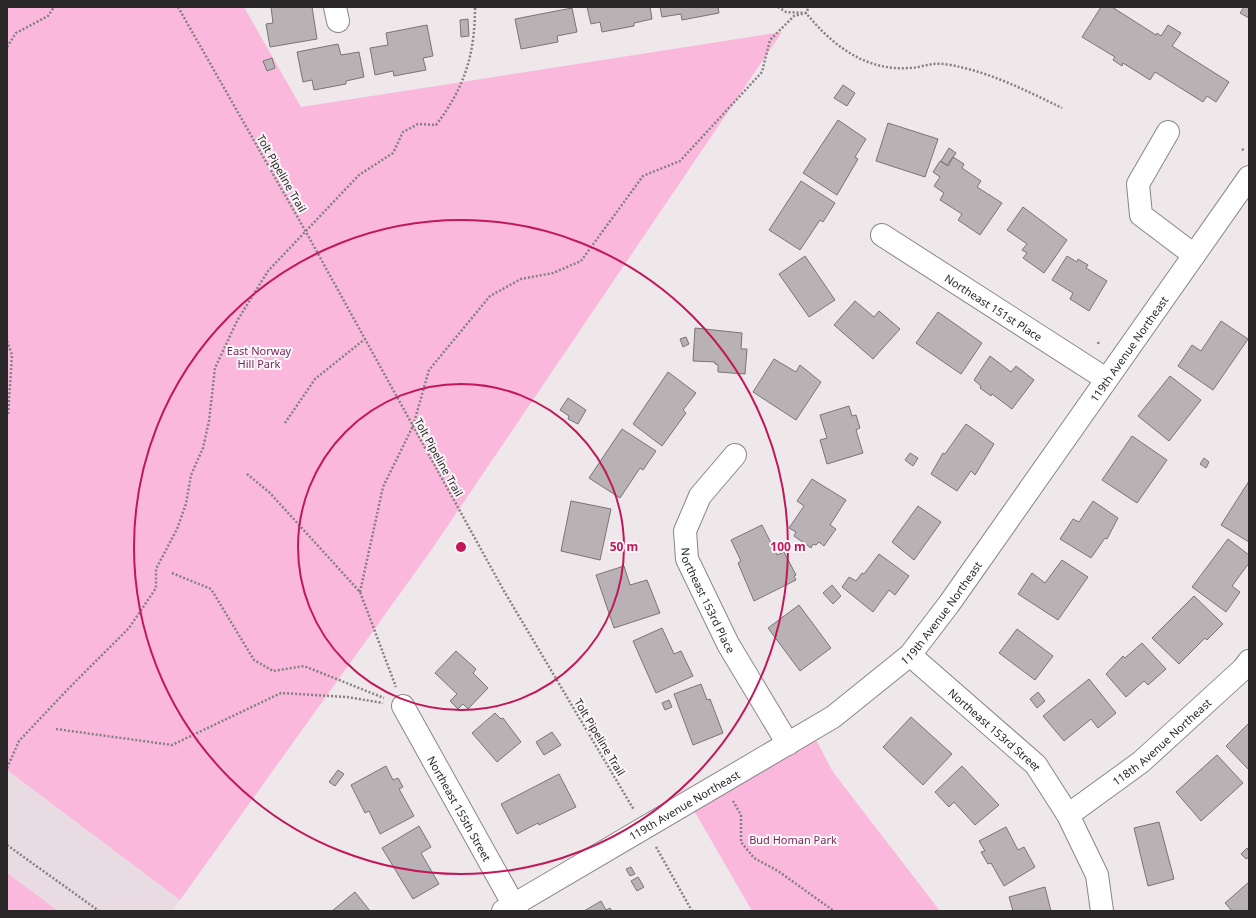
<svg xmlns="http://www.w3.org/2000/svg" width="1256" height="918" font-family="'Noto Sans',sans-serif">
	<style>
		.built { fill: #e9dbe2 }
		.green { fill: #fab9dc }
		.building { fill: #b8b2b5; stroke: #797476 }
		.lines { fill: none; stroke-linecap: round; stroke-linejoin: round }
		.minor-casing { stroke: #8a8588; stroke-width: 24 }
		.path { stroke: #848082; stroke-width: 2.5; stroke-dasharray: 2 2; stroke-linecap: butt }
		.minor { stroke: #fff; stroke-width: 22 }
		.ring { fill: none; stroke: #c2185b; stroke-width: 2 }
		.labels { text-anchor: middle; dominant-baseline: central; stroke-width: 4; stroke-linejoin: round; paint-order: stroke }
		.street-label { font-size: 11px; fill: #292728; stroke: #fbf6f8 }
		.park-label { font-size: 11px; fill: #78295a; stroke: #fbf6f8 }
		.centre { fill: #c2185b; stroke: #fbf6f8; stroke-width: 2 }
		.ring-label { font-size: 12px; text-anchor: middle; font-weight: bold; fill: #c2185b; stroke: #fbf6f8; stroke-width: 4; stroke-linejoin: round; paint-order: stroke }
	</style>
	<rect width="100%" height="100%" fill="#eee8eb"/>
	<path class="built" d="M 7,770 L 180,900 L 173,911 L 7,911 Z"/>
	<path class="green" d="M 7,7 L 244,7 L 301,107 L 782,32 L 432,549 L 180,900 L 7,770 Z
		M 811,730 L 833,772 L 940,911 L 752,911 L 689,802 Z
		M 7,873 L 58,911 L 7,911 Z"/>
	<path class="building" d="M 271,7 L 312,7 L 317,39 L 270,47 L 266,24 L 273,23 Z
		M 587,7 L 650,7 L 652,19 L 634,23 L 634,26 L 602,32 L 600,22 L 591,24 Z
		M 660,7 L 718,7 L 719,13 L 682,20 L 681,14 L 662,17 Z
		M 1101,7 L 1112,7 L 1156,35 L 1157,33 L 1161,36 L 1168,25 L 1181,33 L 1172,46 L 1229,82 L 1216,102 L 1207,96 L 1203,102 L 1155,72 L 1150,80 L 1123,63 L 1122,66 L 1113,60 L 1115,57 L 1082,37 Z
		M 1244,7 L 1249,7 L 1249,18 L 1240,13 Z
		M 572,8 L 577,32 L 557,36 L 558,42 L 521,49 L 515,19 Z
		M 468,19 L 469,36 L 461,37 L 460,20 Z
		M 427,25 L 433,56 L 423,58 L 426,70 L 394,76 L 393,71 L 375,75 L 370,48 L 388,45 L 386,33 Z
		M 338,44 L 341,55 L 359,52 L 364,77 L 346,81 L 346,84 L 314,90 L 312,80 L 303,82 L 297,52 Z
		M 272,58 L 275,68 L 267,71 L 263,61 Z
		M 843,85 L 855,93 L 847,106 L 834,98 Z
		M 838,120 L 866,139 L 855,157 L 858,159 L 837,195 L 803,173 Z
		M 888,123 L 938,139 L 925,177 L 876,161 Z
		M 949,148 L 956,153 L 947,165 L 941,161 Z
		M 953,157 L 964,164 L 962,168 L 981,181 L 977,187 L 1002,203 L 980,235 L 958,220 L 962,214 L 940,200 L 944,193 L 934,186 L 940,177 L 933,172 L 940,161 L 948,166 Z
		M 801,181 L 835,203 L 823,222 L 820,220 L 800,250 L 769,230 Z
		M 1023,207 L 1067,240 L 1044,273 L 1023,258 L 1027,253 L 1022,250 L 1027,244 L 1007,230 Z
		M 805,256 L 835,300 L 809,317 L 779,274 Z
		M 1067,256 L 1077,262 L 1078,259 L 1088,265 L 1086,268 L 1107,281 L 1089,311 L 1070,299 L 1073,293 L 1052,280 Z
		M 855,301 L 874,317 L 879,311 L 900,329 L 873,359 L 834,325 Z
		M 938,312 L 982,343 L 961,374 L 916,343 Z
		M 1221,321 L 1248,339 L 1213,390 L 1178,366 L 1192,345 L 1201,351 Z
		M 695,328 L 742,333 L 741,349 L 747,349 L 745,374 L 718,372 L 718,365 L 715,364 L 715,362 L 693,361 Z
		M 686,337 L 689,344 L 683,347 L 680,339 Z
		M 990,356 L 1011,372 L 1016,366 L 1034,380 L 1012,409 L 992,394 L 991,396 L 980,388 L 981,386 L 974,380 Z
		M 774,359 L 796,372 L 800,365 L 821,382 L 796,420 L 753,392 Z
		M 668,372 L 696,393 L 683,410 L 686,413 L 662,446 L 633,424 Z
		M 1170,376 L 1201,400 L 1169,441 L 1138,416 Z
		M 568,398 L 586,410 L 578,424 L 568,419 L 569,416 L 560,410 Z
		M 849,406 L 852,416 L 856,415 L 860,428 L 856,430 L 863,453 L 827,464 L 820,440 L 827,438 L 820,415 Z
		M 966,424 L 994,444 L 975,475 L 971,471 L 957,491 L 931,474 L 943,453 L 945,454 Z
		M 622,429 L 656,451 L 643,470 L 640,468 L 620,498 L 589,478 Z
		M 1132,436 L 1167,460 L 1137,503 L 1102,480 Z
		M 910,453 L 918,458 L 913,466 L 905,460 Z
		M 1204,458 L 1209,462 L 1206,468 L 1200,464 Z
		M 812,479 L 846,500 L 830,525 L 836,529 L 824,546 L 819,542 L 816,545 L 813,544 L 811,548 L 794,536 L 796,532 L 789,528 L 804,506 L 797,501 Z
		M 1249,481 L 1249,542 L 1221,525 Z
		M 571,501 L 611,509 L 600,560 L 561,551 Z
		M 1093,501 L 1118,518 L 1107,539 L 1105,538 L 1091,558 L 1060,539 L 1073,519 L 1079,522 Z
		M 918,506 L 941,522 L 914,560 L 892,542 Z
		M 762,525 L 777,555 L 784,552 L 796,575 L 794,576 L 796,580 L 754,601 L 738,563 L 741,561 L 731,540 Z
		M 1228,539 L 1249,555 L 1249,563 L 1232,586 L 1240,592 L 1226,612 L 1192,587 Z
		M 879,554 L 909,576 L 895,595 L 889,590 L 873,612 L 842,587 L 849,577 L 856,581 L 862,573 L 864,574 Z
		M 1062,560 L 1088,577 L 1058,620 L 1018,594 L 1032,573 L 1045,583 Z
		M 624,566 L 630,585 L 647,580 L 660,613 L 614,628 L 596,575 Z
		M 832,585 L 841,596 L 833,604 L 823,593 Z
		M 1194,596 L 1223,624 L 1207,640 L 1205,638 L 1179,664 L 1152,638 Z
		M 799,605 L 831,648 L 800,671 L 768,628 Z
		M 662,628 L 674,654 L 681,651 L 693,676 L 656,693 L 633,641 Z
		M 1017,629 L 1053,656 L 1035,680 L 999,653 Z
		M 1142,643 L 1166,669 L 1148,685 L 1144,681 L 1126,697 L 1106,674 L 1123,656 L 1125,658 Z
		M 456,651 L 476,669 L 473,673 L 488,688 L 468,709 L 463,704 L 458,709 L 450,701 L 457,694 L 435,673 Z
		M 1089,679 L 1116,713 L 1098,728 L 1091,719 L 1064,741 L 1043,716 Z
		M 701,684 L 707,700 L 710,699 L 723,733 L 693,745 L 674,694 Z
		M 1038,692 L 1045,701 L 1037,708 L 1030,699 Z
		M 669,700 L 672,707 L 665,710 L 662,703 Z
		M 495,713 L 501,719 L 503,718 L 521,742 L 497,762 L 472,733 Z
		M 911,717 L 952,754 L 923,785 L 883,747 Z
		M 1249,723 L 1249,770 L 1226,746 Z
		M 552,732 L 561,745 L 544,755 L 536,742 Z
		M 1217,755 L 1243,783 L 1201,821 L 1176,792 Z
		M 386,766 L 393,780 L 398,778 L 403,787 L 399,789 L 414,816 L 380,834 L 369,811 L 365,813 L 351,785 Z
		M 962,766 L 999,805 L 975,825 L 954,802 L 949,807 L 935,792 Z
		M 338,770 L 344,774 L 335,786 L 329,782 Z
		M 559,774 L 576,807 L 539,825 L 538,823 L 517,834 L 501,804 Z
		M 1159,822 L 1174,879 L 1148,886 L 1134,828 Z
		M 419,826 L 431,847 L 421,853 L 439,884 L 413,899 L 382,848 Z
		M 1006,827 L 1018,850 L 1024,847 L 1035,867 L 1004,886 L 991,863 L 988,864 L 981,852 L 985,851 L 979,841 Z
		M 1247,848 L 1249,851 L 1249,857 L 1246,859 L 1241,854 Z
		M 631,867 L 635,874 L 630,876 L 626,869 Z
		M 638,877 L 644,887 L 637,891 L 631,881 Z
		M 1249,882 L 1249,911 L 1232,911 L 1225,903 Z
		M 1045,887 L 1051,911 L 1013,911 L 1009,897 Z
		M 355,892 L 370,911 L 332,911 Z
		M 601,901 L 606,910 L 610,908 L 612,911 L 584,911 Z"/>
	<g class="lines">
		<g class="minor-casing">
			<g id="minor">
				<path d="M 335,7 L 338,21"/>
				<path d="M 1168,132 L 1138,184 L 1141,215 L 1194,255"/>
				<path id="s1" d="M 882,235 L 1106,379"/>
				<path id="s2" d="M 735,455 L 700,496 L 685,531 L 687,559 L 728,644 L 788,744"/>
				<path id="s3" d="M 910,655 L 1036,765 L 1068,815 L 1097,875 L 1102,911"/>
				<path id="s4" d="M 403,706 L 517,911"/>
				<path id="s5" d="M 1068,815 L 1141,762 L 1243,669 L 1249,661"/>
				<path id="s6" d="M 503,911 L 833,717 L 910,655 L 949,604 L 1249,177"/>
			</g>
		</g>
		<path class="path" d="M 178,7 L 306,232 L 504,591 L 634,810
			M 778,7 L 786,12 L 806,13 C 832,45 865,71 909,68 C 917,68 925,65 933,64 C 941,63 952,65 960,67 C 996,75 1029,92 1062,108
			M 7,47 L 16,33 L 48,16 L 54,7
			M 1242,149 L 1245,151
			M 7,341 L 12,355 L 8,416
			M 1098,342 L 1099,345
			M 285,423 L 315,379 L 365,339
			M 247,474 L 270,493 L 360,592 L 396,687
			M 172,573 L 211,589 L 254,660 L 273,671 L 304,666 L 384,698
			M 360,592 L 383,487 L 413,426 L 429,370 L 490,296 L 521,279 L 553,273 L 581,261 L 643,176 L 680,161 L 762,72 L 770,40 L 794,16 L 806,13 L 809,7
			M 56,729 L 172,745 L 281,693 L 347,697 L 383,703
			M 7,768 L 19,741 L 68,689 L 129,628 L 156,588 L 156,569 L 177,529 L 186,504 L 191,475 L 203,448 L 209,421 L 215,368 L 237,321 L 268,271 L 359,175 L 393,153 L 403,132 L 418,124 L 436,125 C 465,87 475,54 475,7
			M 733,801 L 741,815 L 741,842 L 754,858 L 778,871 L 834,911
			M 7,845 L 99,911
			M 656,847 L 692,911"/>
		<use href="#minor" class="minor"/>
	</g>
	<g class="ring">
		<circle cx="461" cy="547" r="163"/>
		<circle cx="461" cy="547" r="327"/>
	</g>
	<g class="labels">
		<g class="street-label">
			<text transform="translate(282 173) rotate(60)">Tolt Pipeline Trail</text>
			<text stroke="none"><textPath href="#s1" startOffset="133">Northeast 151st Place</textPath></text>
			<text stroke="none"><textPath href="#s6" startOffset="858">119th Avenue Northeast</textPath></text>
			<text transform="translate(439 457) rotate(61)">Tolt Pipeline Trail</text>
			<text stroke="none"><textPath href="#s2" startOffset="166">Northeast 153rd Place</textPath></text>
			<text stroke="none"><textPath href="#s6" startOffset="534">119th Avenue Northeast</textPath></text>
			<text stroke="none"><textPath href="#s3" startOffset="113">Northeast 153rd Street</textPath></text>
			<text transform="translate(600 737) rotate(59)">Tolt Pipeline Trail</text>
			<text stroke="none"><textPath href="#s5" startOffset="119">118th Avenue Northeast</textPath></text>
			<text stroke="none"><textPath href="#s6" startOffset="210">119th Avenue Northeast</textPath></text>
			<text stroke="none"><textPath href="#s4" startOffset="117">Northeast 155th Street</textPath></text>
		</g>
		<g class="park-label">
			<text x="259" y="350">East Norway<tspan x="259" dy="13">Hill Park</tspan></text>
			<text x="793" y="839">Bud Homan Park</text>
		</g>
	</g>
	<circle cx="461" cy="547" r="6" class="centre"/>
	<g class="ring-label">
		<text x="624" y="551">50 m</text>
		<text x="788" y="551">100 m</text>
	</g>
	<rect width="1256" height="918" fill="none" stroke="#292728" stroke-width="16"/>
</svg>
